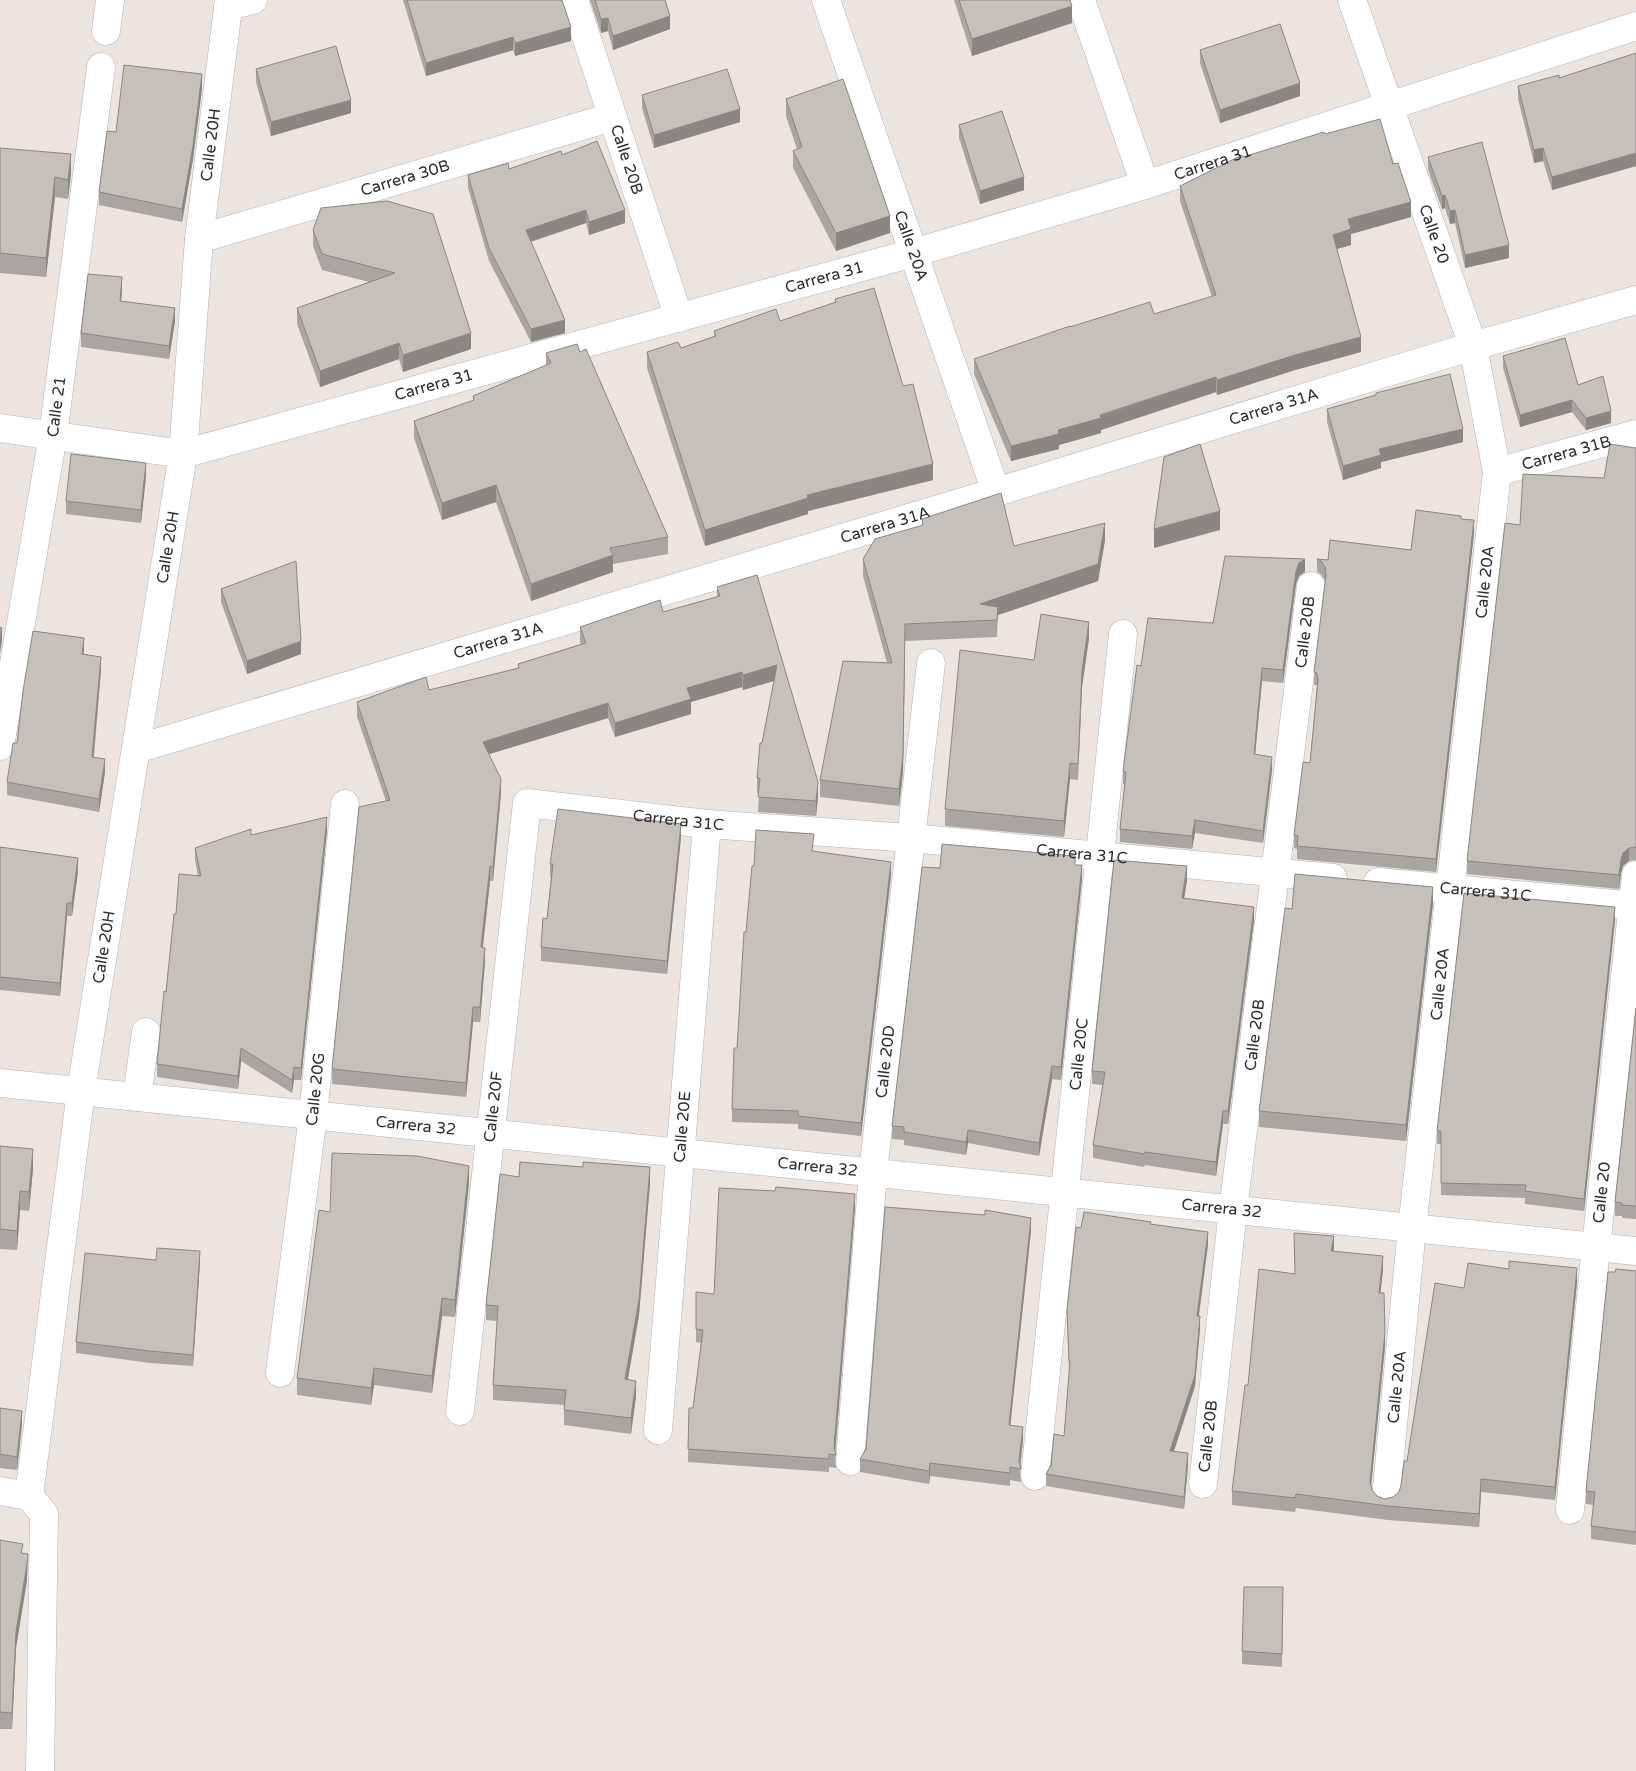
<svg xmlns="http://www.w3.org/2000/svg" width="1636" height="1771" font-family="'Varela Round',sans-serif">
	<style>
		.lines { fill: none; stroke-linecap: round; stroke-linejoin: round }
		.minor-casing { stroke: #afb2ba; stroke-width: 29 }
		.minor { stroke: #fff; stroke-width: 28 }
		.wall { fill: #a9a5a0 }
		.shaded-wall { fill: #8a8682 }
		.building { fill: #c5c0ba; stroke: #8a8682 }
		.labels { text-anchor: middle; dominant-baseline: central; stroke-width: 4; stroke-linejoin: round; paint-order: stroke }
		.street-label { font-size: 16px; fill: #2b2b2b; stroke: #fff }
	</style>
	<rect width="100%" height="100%" fill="#ece5df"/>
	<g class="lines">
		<g class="minor-casing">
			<g id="minor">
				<path id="s1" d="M 574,0 L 679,318"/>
				<path id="s2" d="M 826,0 L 996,492"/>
				<path d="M 1081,0 L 1145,185"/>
				<path id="s3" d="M 1352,0 L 1473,346 L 1497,472 L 1412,1228 L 1386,1497"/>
				<path d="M 228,6 L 253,0"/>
				<path d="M 106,31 L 110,0"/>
				<path id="s4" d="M 199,239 L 612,117"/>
				<path id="s5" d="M 0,428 L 183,454 L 913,253 L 1145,185 L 1636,26"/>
				<path id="s6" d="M 1497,472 L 1636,434"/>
				<path id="s7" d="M 0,746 L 53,435 L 101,67"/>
				<path id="s8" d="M 136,749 L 996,492 L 1473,346 L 1636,300"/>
				<path id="s9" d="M 1378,882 L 1636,906"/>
				<path id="s10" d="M 0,1083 L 1636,1251"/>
				<path d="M 137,1097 L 146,1032"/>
				<path id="s11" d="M 280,1373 L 313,1115 L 345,804"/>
				<path id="s12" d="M 460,1411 L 527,803 L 707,824 L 911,838 L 1333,878"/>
				<path id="s13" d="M 658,1430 L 707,824"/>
				<path id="s14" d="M 850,1461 L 873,1172 L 931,663"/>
				<path id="s15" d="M 1035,1476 L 1123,634"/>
				<path id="s16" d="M 1203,1484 L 1233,1210 L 1311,586"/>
				<path d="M 0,1491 L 29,1496 L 44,1514 L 40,1771"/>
				<path id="s17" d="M 29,1496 L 81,1091 L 183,454 L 199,239 L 229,0"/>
				<path id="s18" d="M 1570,1510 L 1596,1247 L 1636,875"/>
			</g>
		</g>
		<use href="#minor" class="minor"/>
	</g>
	<path class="wall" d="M 403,0 L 562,0 L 571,41 L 515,56 L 513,50 L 426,76 Z
		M 590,0 L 665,0 L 670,29 L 613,50 L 608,31 L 601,33 Z
		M 954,0 L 1070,0 L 1072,23 L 972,56 Z
		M 1200,50 L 1300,96 L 1220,123 L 1200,63 Z
		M 1636,53 L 1636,166 L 1552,190 L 1543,161 L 1534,163 L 1518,99 L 1518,86 L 1559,78 Z
		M 256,69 L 351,113 L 271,136 L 256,82 Z
		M 202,88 L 193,159 L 182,222 L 99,205 L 99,192 L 116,132 Z
		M 642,95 L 740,122 L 654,148 L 642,108 Z
		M 786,99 L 890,233 L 836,251 L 793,168 L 793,151 L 797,149 L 786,116 Z
		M 959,125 L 1024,190 L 980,204 L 959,138 Z
		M 1325,134 L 1393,164 L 1411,217 L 1351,234 L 1351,245 L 1337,249 L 1361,352 L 1295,370 L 1217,395 L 1216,392 L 1101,430 L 1101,433 L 1059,445 L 1059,449 L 1011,461 L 974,374 L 974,359 L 1070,327 L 1154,314 L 1212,297 L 1180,201 L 1180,186 L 1243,157 Z
		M 0,148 L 71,173 L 68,199 L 55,197 L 46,277 L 0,273 Z
		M 562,155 L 625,223 L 589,235 L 586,223 L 531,242 L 565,333 L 531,342 L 489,261 L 468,188 L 468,175 L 509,169 Z
		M 1428,157 L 1509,258 L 1465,268 L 1455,223 L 1450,224 L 1445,208 L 1442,209 L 1428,170 Z
		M 387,201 L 471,349 L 403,372 L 399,359 L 320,387 L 297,324 L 297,308 L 369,282 L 322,270 L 313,246 L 313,230 Z
		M 122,291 L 121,301 L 175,321 L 169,359 L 81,347 L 81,333 Z
		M 835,299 L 903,386 L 933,480 L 808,511 L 808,514 L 705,546 L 647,368 L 647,352 L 681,348 L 714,336 L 714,331 L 780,321 L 835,303 Z
		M 546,353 L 668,537 L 668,554 L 613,564 L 613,572 L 531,601 L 496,502 L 442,520 L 414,438 L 414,421 L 473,401 L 473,396 L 546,366 Z
		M 1503,356 L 1578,385 L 1611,423 L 1586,430 L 1572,412 L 1520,427 L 1503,368 Z
		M 1376,393 L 1463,442 L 1381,462 L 1381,468 L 1343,480 L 1327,422 L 1327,409 L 1376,395 Z
		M 1636,448 L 1636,860 L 1629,861 L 1623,866 L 1621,873 L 1619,889 L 1467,874 L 1467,861 L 1520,525 L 1604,478 Z
		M 146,476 L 141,523 L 66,514 L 66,501 Z
		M 922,519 L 1014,546 L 1105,540 L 1098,581 L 998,615 L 997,637 L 905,641 L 903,772 L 899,806 L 820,797 L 820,780 L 887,663 L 863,576 L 863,559 L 922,526 Z
		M 1461,519 L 1474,533 L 1436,872 L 1297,859 L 1297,849 L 1294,848 L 1294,835 L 1310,763 L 1317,685 L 1314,685 L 1314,672 L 1326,582 L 1325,580 L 1321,574 L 1317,572 L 1317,559 L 1328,560 L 1411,550 Z
		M 1305,572 L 1299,576 L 1296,584 L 1283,683 L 1262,681 L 1255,755 L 1272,770 L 1263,843 L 1195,833 L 1192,849 L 1120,842 L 1120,829 L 1125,784 L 1123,784 L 1123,771 L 1141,666 L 1213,623 Z
		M 757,575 L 818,797 L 816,816 L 758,812 L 759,793 L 757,793 L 757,778 L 762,743 L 774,681 L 743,690 L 742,687 L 691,702 L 691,714 L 615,737 L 608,718 L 489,754 L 501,793 L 493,881 L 490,881 L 483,947 L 485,962 L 480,1022 L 473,1022 L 466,1097 L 332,1084 L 332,1069 L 386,801 L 357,717 L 357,702 L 429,690 L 518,668 L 518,664 L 581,644 L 580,642 L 580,627 L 663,612 L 717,597 L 717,587 Z
		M 221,589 L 301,654 L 247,674 L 221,602 Z
		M 1089,638 L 1082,687 L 1078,780 L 1070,779 L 1064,837 L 945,826 L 945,809 L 1034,660 Z
		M 84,651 L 83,655 L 101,670 L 94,757 L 105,772 L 99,812 L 7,795 L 7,782 L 17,743 Z
		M 327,830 L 301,1080 L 294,1080 L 292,1093 L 241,1061 L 238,1089 L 157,1077 L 157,1064 L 176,914 L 198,876 L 195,860 L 195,848 L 251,835 Z
		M 681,837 L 667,974 L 541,961 L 541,947 L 547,919 L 551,877 L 550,877 L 550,864 Z
		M 0,847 L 78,871 L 72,916 L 67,916 L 60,996 L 0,990 Z
		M 813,851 L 891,875 L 861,1136 L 798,1129 L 798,1124 L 732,1122 L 732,1109 L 746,932 L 754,866 Z
		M 1075,865 L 1082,878 L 1061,1080 L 1052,1079 L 1039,1156 L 968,1143 L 966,1155 L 904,1145 L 904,1140 L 892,1139 L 892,1126 L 940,868 Z
		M 1187,880 L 1184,898 L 1254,920 L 1228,1124 L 1223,1124 L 1216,1176 L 1145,1165 L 1144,1167 L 1093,1158 L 1093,1145 L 1103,1085 L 1092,1084 L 1092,1071 Z
		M 1433,903 L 1406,1141 L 1259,1127 L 1259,1111 L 1292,909 Z
		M 1615,920 L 1584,1211 L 1525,1204 L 1525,1198 L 1441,1195 L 1441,1144 L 1437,1144 L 1437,1131 Z
		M 1636,1008 L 1636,1219 L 1622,1218 L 1622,1216 L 1615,1216 L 1615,1202 Z
		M 0,1146 L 33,1169 L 29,1211 L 20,1210 L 17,1250 L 0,1249 Z
		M 519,1177 L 650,1183 L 639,1315 L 628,1379 L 636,1396 L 631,1434 L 564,1425 L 564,1405 L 493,1400 L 493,1385 L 497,1321 L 486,1320 L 486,1305 Z
		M 469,1183 L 455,1317 L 442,1316 L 432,1393 L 374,1385 L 371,1405 L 297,1395 L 297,1378 L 330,1212 Z
		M 855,1207 L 835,1451 L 836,1468 L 829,1467 L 829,1472 L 688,1462 L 689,1408 L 693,1408 L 701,1343 L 696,1342 L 696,1292 L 714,1294 Z
		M 985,1215 L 1031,1231 L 1010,1425 L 1023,1440 L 1020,1467 L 1021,1482 L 1010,1480 L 1010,1486 L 930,1476 L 929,1484 L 860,1472 L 860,1459 Z
		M 1151,1224 L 1208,1244 L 1199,1316 L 1200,1328 L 1195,1386 L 1174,1451 L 1188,1465 L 1184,1509 L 1046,1486 L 1046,1474 L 1064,1436 L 1069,1373 L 1067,1310 L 1081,1228 Z
		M 1334,1249 L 1333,1251 L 1383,1270 L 1380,1293 L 1385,1346 L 1371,1486 L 1372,1490 L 1377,1496 L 1384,1499 L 1393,1497 L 1399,1492 L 1401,1485 L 1407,1461 L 1464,1288 L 1577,1282 L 1555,1500 L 1481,1492 L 1479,1527 L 1388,1520 L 1296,1508 L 1295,1512 L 1232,1505 L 1232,1491 L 1294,1274 Z
		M 156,1260 L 200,1262 L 193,1366 L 150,1363 L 76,1353 L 76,1342 Z
		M 1636,1271 L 1636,1545 L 1591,1539 L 1591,1526 L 1594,1505 L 1586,1504 L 1586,1491 L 1615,1272 Z
		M 0,1408 L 22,1424 L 17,1470 L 0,1468 Z
		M 0,1540 L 23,1553 L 27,1580 L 16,1648 L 12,1729 L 0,1729 Z
		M 1283,1587 L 1282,1667 L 1242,1664 L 1242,1651 Z"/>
	<path class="shaded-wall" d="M 1072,6 L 1072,23 L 972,56 L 972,39 Z
		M 670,16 L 670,29 L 613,50 L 613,36 Z
		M 608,18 L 608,31 L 601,33 L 601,19 Z
		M 571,27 L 571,41 L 515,56 L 515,43 Z
		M 513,37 L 513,50 L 426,76 L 426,63 Z
		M 202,74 L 202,88 L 193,159 L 182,222 L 182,209 Z
		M 1300,83 L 1300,96 L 1220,123 L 1220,110 Z
		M 351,100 L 351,113 L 271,136 L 271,122 Z
		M 740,109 L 740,122 L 654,148 L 654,135 Z
		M 1543,148 L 1543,161 L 1534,163 L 1534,150 Z
		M 1636,153 L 1636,166 L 1552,190 L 1552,177 Z
		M 71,154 L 71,173 L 68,199 L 68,180 Z
		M 55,177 L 55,197 L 46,277 L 46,258 Z
		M 1024,177 L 1024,190 L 980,204 L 980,191 Z
		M 1445,195 L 1445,208 L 1442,209 L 1442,196 Z
		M 1411,202 L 1411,217 L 1351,234 L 1351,245 L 1333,250 L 1333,235 L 1348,219 Z
		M 586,210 L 586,223 L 526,243 L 526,230 Z
		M 625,210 L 625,223 L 589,235 L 589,222 Z
		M 1455,210 L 1455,223 L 1450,224 L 1450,211 Z
		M 890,216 L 890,233 L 836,251 L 836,233 Z
		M 1509,245 L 1509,258 L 1465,268 L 1465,255 Z
		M 122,277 L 122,291 L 120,314 L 120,301 Z
		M 175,308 L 175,321 L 169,359 L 169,346 Z
		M 565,320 L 565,333 L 531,342 L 531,329 Z
		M 471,333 L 471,349 L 403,372 L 403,355 Z
		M 1361,337 L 1361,352 L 1295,370 L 1217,395 L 1217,380 L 1295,355 Z
		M 399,343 L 399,359 L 320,387 L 320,371 Z
		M 1216,377 L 1216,392 L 1101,430 L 1101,433 L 1059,445 L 1059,449 L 1011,461 L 1011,446 Z
		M 1572,400 L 1572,412 L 1520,427 L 1520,415 Z
		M 1611,411 L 1611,423 L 1586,430 L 1586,418 Z
		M 1463,429 L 1463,442 L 1381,462 L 1381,468 L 1343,480 L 1343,466 L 1379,449 Z
		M 146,463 L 146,476 L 141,523 L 141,510 Z
		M 933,464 L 933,480 L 808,511 L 808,514 L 705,546 L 705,530 L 807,495 Z
		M 496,485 L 496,502 L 442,520 L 442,503 Z
		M 1220,511 L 1220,530 L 1154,548 L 1154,529 Z
		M 1474,520 L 1474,533 L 1436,872 L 1436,859 Z
		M 1105,523 L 1105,540 L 1098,581 L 998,615 L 997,637 L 998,615 L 980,604 Z
		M 613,555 L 613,572 L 531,601 L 531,584 Z
		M 1305,559 L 1305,572 L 1299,576 L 1296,584 L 1283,683 L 1283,670 L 1296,571 L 1299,563 Z
		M 1089,622 L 1089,638 L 1082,687 L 1078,780 L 1082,671 Z
		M 2,628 L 2,641 L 0,653 L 0,640 Z
		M 84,638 L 84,651 L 82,668 L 82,654 Z
		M 301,641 L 301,654 L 247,674 L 247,661 Z
		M 905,641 L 903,772 L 899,806 L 899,789 Z
		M 101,657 L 101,670 L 92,770 L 92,757 Z
		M 777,665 L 777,680 L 743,690 L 743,675 Z
		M 1262,668 L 1262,681 L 1254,767 L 1254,754 Z
		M 742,672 L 742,687 L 691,702 L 691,714 L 615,737 L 615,723 L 687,688 Z
		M 608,703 L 608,718 L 483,756 L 483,742 Z
		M 1272,757 L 1272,770 L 1263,843 L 1263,831 Z
		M 105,759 L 105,772 L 99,812 L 99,799 Z
		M 1070,763 L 1070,779 L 1064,837 L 1064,821 Z
		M 501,779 L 501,793 L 493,881 L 493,867 Z
		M 818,782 L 818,797 L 816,816 L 816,801 Z
		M 327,817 L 327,830 L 301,1080 L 301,1068 Z
		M 1195,820 L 1195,833 L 1192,849 L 1192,836 Z
		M 681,824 L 681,837 L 667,974 L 667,961 Z
		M 1629,848 L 1629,861 L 1623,866 L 1621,873 L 1619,889 L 1619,875 L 1621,860 L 1623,853 Z
		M 78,858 L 78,871 L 72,916 L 72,903 Z
		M 891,862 L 891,875 L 861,1136 L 861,1123 Z
		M 1082,865 L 1082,878 L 1061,1080 L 1061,1067 Z
		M 490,866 L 490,881 L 481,962 L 481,947 Z
		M 1187,866 L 1187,880 L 1182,911 L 1182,898 Z
		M 1433,887 L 1433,903 L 1406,1141 L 1406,1125 Z
		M 67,903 L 67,916 L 60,996 L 60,983 Z
		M 1254,907 L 1254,920 L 1228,1124 L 1228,1111 Z
		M 1615,907 L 1615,920 L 1584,1211 L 1584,1199 Z
		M 485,948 L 485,962 L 480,1022 L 480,1007 Z
		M 473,1007 L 473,1022 L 466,1097 L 466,1083 Z
		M 241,1048 L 241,1061 L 238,1089 L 238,1076 Z
		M 1052,1066 L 1052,1079 L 1039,1156 L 1039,1143 Z
		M 294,1067 L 294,1080 L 292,1093 L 292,1080 Z
		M 1223,1111 L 1223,1124 L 1216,1176 L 1216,1162 Z
		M 968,1130 L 968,1143 L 966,1155 L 966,1142 Z
		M 33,1149 L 33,1169 L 29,1211 L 29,1192 Z
		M 469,1166 L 469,1183 L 455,1317 L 455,1300 Z
		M 650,1167 L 650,1183 L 639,1315 L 625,1395 L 625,1379 Z
		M 20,1191 L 20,1210 L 17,1250 L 17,1231 Z
		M 855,1194 L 855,1207 L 835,1455 L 834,1447 Z
		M 1031,1218 L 1031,1231 L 1009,1438 L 1009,1425 Z
		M 1208,1232 L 1208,1244 L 1197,1328 L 1197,1316 Z
		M 1334,1236 L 1334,1249 L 1331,1265 L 1331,1251 Z
		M 200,1251 L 200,1262 L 193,1366 L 193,1355 Z
		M 1383,1256 L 1383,1270 L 1379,1307 L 1379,1293 Z
		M 1577,1268 L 1577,1282 L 1555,1500 L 1555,1487 Z
		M 442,1298 L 442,1316 L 432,1393 L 432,1376 Z
		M 1200,1316 L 1200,1328 L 1195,1386 L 1170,1463 L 1170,1451 Z
		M 1385,1332 L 1385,1346 L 1370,1496 L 1370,1482 Z
		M 374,1368 L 374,1385 L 371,1405 L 371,1388 Z
		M 636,1381 L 636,1396 L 631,1434 L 631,1418 Z
		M 22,1411 L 22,1424 L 17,1470 L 17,1457 Z
		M 1023,1427 L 1023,1440 L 1020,1468 L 1019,1461 Z
		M 1188,1453 L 1188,1465 L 1184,1509 L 1184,1497 Z
		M 930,1463 L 930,1476 L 929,1484 L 929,1471 Z
		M 1481,1479 L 1481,1492 L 1479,1527 L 1479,1514 Z
		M 28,1554 L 27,1580 L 16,1648 L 12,1729 L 12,1713 L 16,1632 Z"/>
	<path class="building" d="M 407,0 L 562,0 L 571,27 L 515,43 L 513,37 L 426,63 Z
		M 595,0 L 665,0 L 670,16 L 613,36 L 608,18 L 601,19 Z
		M 959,0 L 1070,0 L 1072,6 L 972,39 Z
		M 1280,24 L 1300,83 L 1220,110 L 1200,50 Z
		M 336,46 L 351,100 L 271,122 L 256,69 Z
		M 1636,53 L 1636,153 L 1552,177 L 1543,148 L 1534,150 L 1518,86 L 1559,75 L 1559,78 Z
		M 124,65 L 202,74 L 193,146 L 182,209 L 99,192 L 107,131 L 116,132 Z
		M 727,69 L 740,109 L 654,135 L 642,95 Z
		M 843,79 L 890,216 L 836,233 L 793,151 L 802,147 L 786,99 Z
		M 1002,111 L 1024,177 L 980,191 L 959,125 Z
		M 1380,119 L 1393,164 L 1398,163 L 1411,202 L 1348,219 L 1351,229 L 1333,235 L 1361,337 L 1295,355 L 1217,380 L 1216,377 L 1100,415 L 1101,418 L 1058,430 L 1059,434 L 1011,446 L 974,359 L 1070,326 L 1070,327 L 1150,302 L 1154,314 L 1216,295 L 1180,186 L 1242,155 L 1243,157 L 1324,132 L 1325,134 Z
		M 597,141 L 625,210 L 589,222 L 586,210 L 526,230 L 565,320 L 531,329 L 489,248 L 468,175 L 508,163 L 509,169 L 561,151 L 562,155 Z
		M 1482,142 L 1509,245 L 1465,255 L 1455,210 L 1450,211 L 1445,195 L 1442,196 L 1428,157 Z
		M 0,148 L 71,154 L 68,180 L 55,177 L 46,258 L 0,253 Z
		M 387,201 L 433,214 L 471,333 L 403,355 L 399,343 L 320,371 L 297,308 L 395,273 L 322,254 L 313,230 L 321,208 Z
		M 88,274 L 122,277 L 120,301 L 175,308 L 169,346 L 81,333 Z
		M 874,288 L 903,386 L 913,384 L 933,464 L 807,495 L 808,498 L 705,530 L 647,352 L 678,342 L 681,348 L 716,336 L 714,331 L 776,309 L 780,321 L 836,302 L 835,299 Z
		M 1565,338 L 1578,385 L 1603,376 L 1611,411 L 1586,418 L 1572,400 L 1520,415 L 1503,356 Z
		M 577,344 L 580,352 L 586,349 L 668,537 L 610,548 L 613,555 L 531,584 L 496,485 L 442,503 L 414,421 L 474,400 L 473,396 L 551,363 L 546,353 Z
		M 1450,374 L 1463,429 L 1379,449 L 1381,455 L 1343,466 L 1327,409 L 1376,395 L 1376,393 Z
		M 1200,444 L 1220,511 L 1154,529 L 1164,457 Z
		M 1610,444 L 1636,448 L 1636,847 L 1629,848 L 1623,853 L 1621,860 L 1619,875 L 1467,861 L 1505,523 L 1520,525 L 1523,474 L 1604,478 Z
		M 71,454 L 146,463 L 141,510 L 66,501 Z
		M 1001,493 L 1014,546 L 1105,523 L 1098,564 L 980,604 L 998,607 L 997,620 L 905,624 L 903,755 L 899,789 L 820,780 L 843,661 L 892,663 L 863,559 L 875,539 L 923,525 L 922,519 Z
		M 1416,510 L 1461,516 L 1461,519 L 1474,520 L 1436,859 L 1297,846 L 1298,836 L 1294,835 L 1303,762 L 1310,763 L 1318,680 L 1317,673 L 1314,672 L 1326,575 L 1325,567 L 1321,561 L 1317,559 L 1328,560 L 1330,540 L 1411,550 Z
		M 1225,556 L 1305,559 L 1299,563 L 1296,571 L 1283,670 L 1262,668 L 1254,754 L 1272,757 L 1263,831 L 1195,820 L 1192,836 L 1120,829 L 1126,772 L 1123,771 L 1137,665 L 1141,666 L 1148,618 L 1213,623 Z
		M 296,561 L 301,641 L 247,661 L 221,589 Z
		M 757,575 L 818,782 L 816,801 L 758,797 L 760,778 L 757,778 L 760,743 L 762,743 L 777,665 L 743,675 L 742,672 L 687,688 L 691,699 L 615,723 L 608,703 L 483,742 L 501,779 L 493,867 L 490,866 L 481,947 L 485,948 L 480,1007 L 473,1007 L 466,1083 L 332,1069 L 359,807 L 390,800 L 357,702 L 426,677 L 429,690 L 519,668 L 518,664 L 586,643 L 580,627 L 660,600 L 663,612 L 720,596 L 717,587 Z
		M 1041,614 L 1089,622 L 1082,671 L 1078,764 L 1070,763 L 1064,821 L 945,809 L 960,650 L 1034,660 Z
		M 0,627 L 2,628 L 0,640 Z
		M 33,631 L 84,638 L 82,654 L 101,657 L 92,757 L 105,759 L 99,799 L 7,782 L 13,743 L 17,743 L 23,691 Z
		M 558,809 L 681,824 L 667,961 L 541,947 L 543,918 L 547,919 L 553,864 L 550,864 Z
		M 327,817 L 301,1068 L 294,1067 L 292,1080 L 241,1048 L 238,1076 L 157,1064 L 164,991 L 166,992 L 174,914 L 176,914 L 179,874 L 201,876 L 195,848 L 251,829 L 251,835 Z
		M 756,830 L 814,834 L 812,851 L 891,862 L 861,1123 L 798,1116 L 798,1111 L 732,1109 L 734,1048 L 737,1048 L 744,932 L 746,932 L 752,866 L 754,866 Z
		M 942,844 L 1075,856 L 1075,865 L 1082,865 L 1061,1067 L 1052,1066 L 1039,1143 L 968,1130 L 966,1142 L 904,1132 L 904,1127 L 892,1126 L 922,867 L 940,868 Z
		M 0,847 L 78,858 L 72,903 L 67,903 L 60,983 L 0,977 Z
		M 1114,860 L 1187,866 L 1182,898 L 1254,907 L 1228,1111 L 1223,1111 L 1216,1162 L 1145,1152 L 1144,1154 L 1093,1145 L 1105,1072 L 1092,1071 Z
		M 1295,874 L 1433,887 L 1406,1125 L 1259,1111 L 1285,908 L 1292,909 Z
		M 1464,893 L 1615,907 L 1584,1199 L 1525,1191 L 1526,1185 L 1441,1183 L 1441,1131 L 1437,1131 Z
		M 1636,1008 L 1636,1206 L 1622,1205 L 1622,1203 L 1615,1202 Z
		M 0,1146 L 33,1149 L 29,1192 L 20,1191 L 17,1231 L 0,1229 Z
		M 332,1153 L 417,1156 L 469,1166 L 455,1300 L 442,1298 L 432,1376 L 374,1368 L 371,1388 L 297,1378 L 319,1210 L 330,1212 Z
		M 520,1162 L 583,1167 L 583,1162 L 650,1167 L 639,1300 L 625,1379 L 636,1381 L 631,1418 L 564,1410 L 566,1390 L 493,1385 L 498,1306 L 486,1305 L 500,1174 L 519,1177 Z
		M 776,1187 L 855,1194 L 834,1447 L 836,1455 L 829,1454 L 829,1459 L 688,1449 L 689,1408 L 693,1408 L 703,1330 L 696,1329 L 696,1292 L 714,1294 L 719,1188 L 775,1191 Z
		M 885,1207 L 985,1215 L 985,1210 L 1031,1218 L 1009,1425 L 1023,1427 L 1019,1461 L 1021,1469 L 1010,1467 L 1010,1473 L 930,1463 L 929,1471 L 860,1459 L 866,1449 Z
		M 1084,1212 L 1151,1222 L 1150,1224 L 1208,1232 L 1197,1316 L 1200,1316 L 1195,1375 L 1170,1451 L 1188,1453 L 1184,1497 L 1046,1474 L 1051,1466 L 1054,1434 L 1064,1436 L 1070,1361 L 1069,1361 L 1067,1310 L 1076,1227 L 1081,1228 Z
		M 1294,1233 L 1334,1236 L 1331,1251 L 1383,1256 L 1379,1293 L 1384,1293 L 1385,1332 L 1370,1482 L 1372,1490 L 1377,1496 L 1384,1499 L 1393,1497 L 1399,1492 L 1401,1485 L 1404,1461 L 1407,1461 L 1435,1283 L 1464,1288 L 1468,1263 L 1509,1269 L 1509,1261 L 1577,1268 L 1555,1487 L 1481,1479 L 1479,1514 L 1388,1506 L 1296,1494 L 1295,1498 L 1232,1491 L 1245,1385 L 1248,1385 L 1259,1269 L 1295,1274 Z
		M 157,1248 L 200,1251 L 193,1355 L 150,1351 L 76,1342 L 85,1253 L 156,1260 Z
		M 1616,1269 L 1636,1271 L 1636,1532 L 1591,1526 L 1595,1492 L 1586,1491 L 1608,1272 L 1615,1272 Z
		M 0,1408 L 22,1411 L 17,1457 L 0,1454 Z
		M 0,1540 L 23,1544 L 21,1553 L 28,1554 L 27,1564 L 16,1632 L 12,1713 L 0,1712 Z
		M 1244,1587 L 1283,1587 L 1282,1654 L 1242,1651 Z"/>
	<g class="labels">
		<g class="street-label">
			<text stroke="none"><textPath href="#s17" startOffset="1364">Calle 20H</textPath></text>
			<text stroke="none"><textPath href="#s1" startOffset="168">Calle 20B</textPath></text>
			<text stroke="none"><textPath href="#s5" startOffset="1255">Carrera 31</textPath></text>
			<text stroke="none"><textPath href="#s4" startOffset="215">Carrera 30B</textPath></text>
			<text stroke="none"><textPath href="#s3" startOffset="248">Calle 20</textPath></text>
			<text stroke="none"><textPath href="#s2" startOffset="260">Calle 20A</textPath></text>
			<text stroke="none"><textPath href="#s5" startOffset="850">Carrera 31</textPath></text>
			<text stroke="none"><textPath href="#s5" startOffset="445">Carrera 31</textPath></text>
			<text stroke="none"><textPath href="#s8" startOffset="1188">Carrera 31A</textPath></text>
			<text stroke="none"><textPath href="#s7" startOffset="344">Calle 21</textPath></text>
			<text stroke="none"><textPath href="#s6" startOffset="72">Carrera 31B</textPath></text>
			<text stroke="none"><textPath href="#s8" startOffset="782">Carrera 31A</textPath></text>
			<text stroke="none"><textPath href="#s17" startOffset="959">Calle 20H</textPath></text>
			<text transform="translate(1485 582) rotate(-84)">Calle 20A</text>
			<text stroke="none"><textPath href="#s16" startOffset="858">Calle 20B</textPath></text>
			<text stroke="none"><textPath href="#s8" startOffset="378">Carrera 31A</textPath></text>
			<text stroke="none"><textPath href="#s12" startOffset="764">Carrera 31C</textPath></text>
			<text stroke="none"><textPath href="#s12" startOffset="1169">Carrera 31C</textPath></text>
			<text stroke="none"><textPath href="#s9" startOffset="108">Carrera 31C</textPath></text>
			<text stroke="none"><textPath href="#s17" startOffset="554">Calle 20H</textPath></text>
			<text transform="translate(1440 984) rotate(-84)">Calle 20A</text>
			<text stroke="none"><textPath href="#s16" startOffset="452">Calle 20B</textPath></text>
			<text stroke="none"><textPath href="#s15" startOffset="424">Calle 20C</textPath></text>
			<text stroke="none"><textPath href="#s14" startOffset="401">Calle 20D</textPath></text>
			<text stroke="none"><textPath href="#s11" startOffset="286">Calle 20G</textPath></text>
			<text stroke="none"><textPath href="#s12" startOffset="306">Calle 20F</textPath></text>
			<text stroke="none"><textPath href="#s10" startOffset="418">Carrera 32</textPath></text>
			<text stroke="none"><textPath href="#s13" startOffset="304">Calle 20E</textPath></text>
			<text stroke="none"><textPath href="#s10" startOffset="822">Carrera 32</textPath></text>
			<text stroke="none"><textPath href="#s18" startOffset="319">Calle 20</textPath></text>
			<text stroke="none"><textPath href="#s10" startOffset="1228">Carrera 32</textPath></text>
			<text transform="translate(1397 1387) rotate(-84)">Calle 20A</text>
			<text stroke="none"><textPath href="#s16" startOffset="48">Calle 20B</textPath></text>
		</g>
	</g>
</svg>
